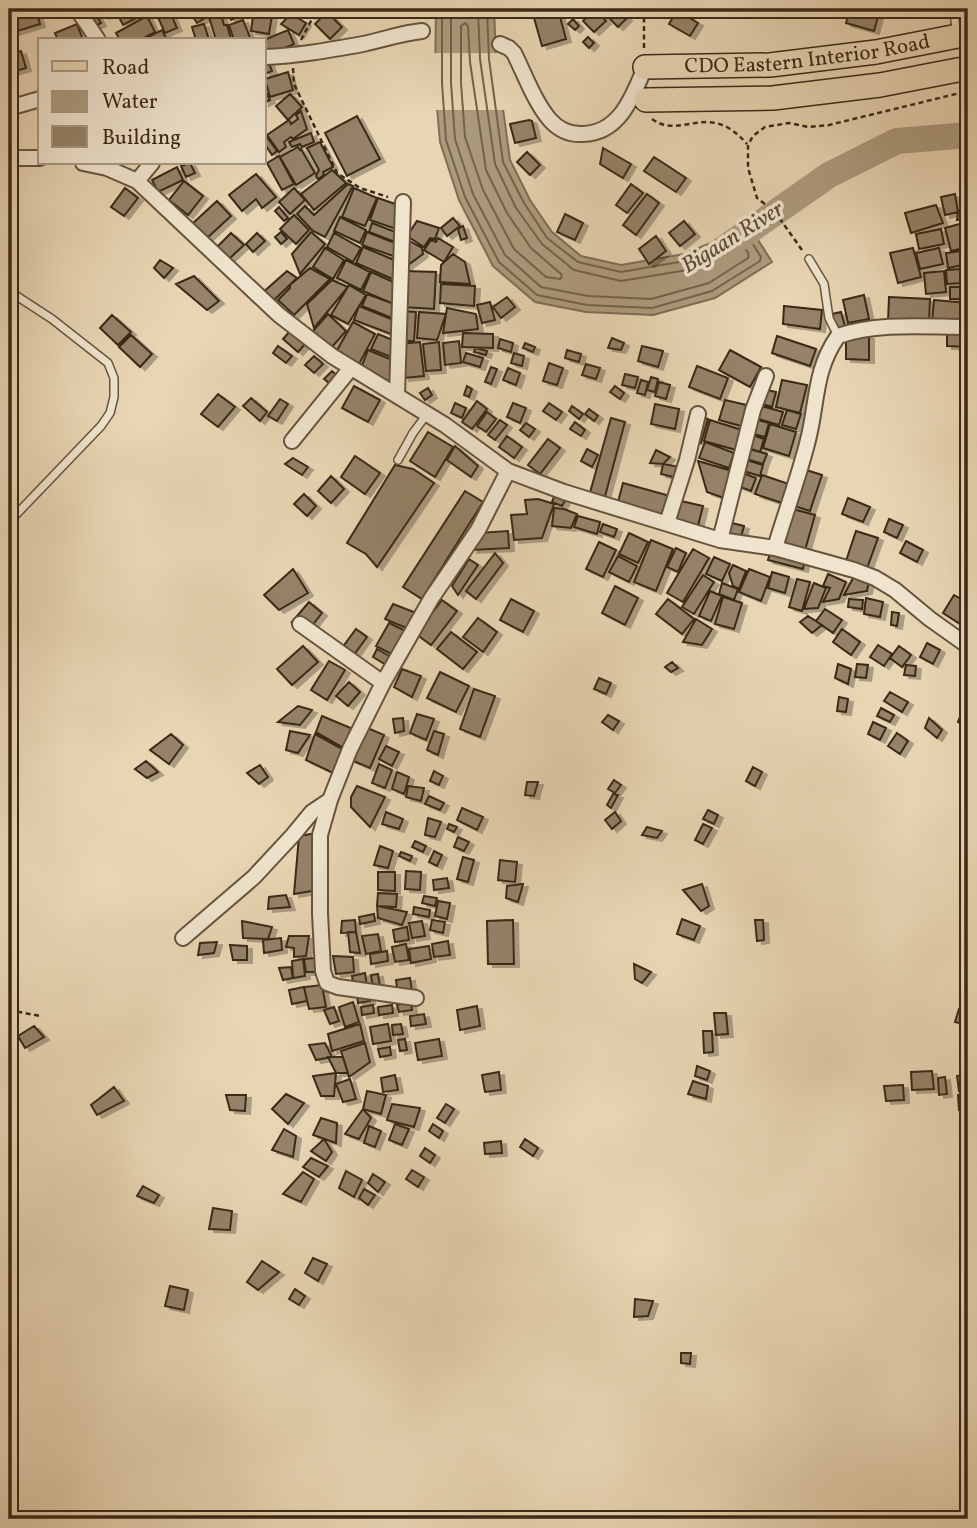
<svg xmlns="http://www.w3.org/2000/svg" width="977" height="1528" font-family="Vollkorn,serif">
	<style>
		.water { fill: #ad9b7e; stroke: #7f6d55; stroke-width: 2 }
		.pier { fill: #e8d5b3 }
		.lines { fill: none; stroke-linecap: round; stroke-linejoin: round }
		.shore { stroke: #74624a; stroke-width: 2 }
		.river { stroke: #ad9b7e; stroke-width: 26 }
		.building { fill: #958268; stroke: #3b2917; stroke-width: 2; filter: url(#shadow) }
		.lane-casing { stroke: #66543e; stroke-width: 10 }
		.street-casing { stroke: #66543e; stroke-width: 18 }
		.primary-casing { stroke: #3b2917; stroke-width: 26 }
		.path { stroke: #3b2917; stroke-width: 2.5; stroke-dasharray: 5 3.5; stroke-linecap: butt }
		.lane { stroke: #f0e4ce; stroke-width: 7 }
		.street { stroke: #f0e4ce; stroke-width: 14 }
		.primary { stroke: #e8d5b3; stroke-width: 23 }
		.labels { text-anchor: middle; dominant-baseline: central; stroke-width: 7; stroke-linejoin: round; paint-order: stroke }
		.street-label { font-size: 21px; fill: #3b2917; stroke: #f0e4ce }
		.water-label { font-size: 23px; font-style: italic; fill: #5d4b36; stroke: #f0e4ce }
	</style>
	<defs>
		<filter id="shadow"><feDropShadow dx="5" dy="3" stdDeviation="0" flood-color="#0004"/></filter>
	</defs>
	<rect width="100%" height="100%" fill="#e8d5b3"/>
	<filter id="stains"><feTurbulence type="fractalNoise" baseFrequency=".00286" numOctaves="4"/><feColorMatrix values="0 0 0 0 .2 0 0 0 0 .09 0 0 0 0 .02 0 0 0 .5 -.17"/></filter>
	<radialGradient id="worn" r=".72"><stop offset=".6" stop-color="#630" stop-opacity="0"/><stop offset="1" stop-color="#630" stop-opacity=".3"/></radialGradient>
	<path class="water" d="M 436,9 L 494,9 L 496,58 L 510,160 L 530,200 L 552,232 L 581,256 L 621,265 L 684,254 L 750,227 L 772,262 L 715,298 L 653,315 L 586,312 L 535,302 L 493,266 L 459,200 L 440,142 L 435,84 Z"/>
	<path class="pier" d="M 432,53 L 499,53 L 507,110 L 433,110 Z"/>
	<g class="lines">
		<path class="shore" d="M 442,9 L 442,83 L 446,140 L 465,197 L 499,262 L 537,295 L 587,305 L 652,308 L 712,291 L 760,261 L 761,257 L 749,238 L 746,237 L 685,261 L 621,272 L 578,262 L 547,238 L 524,203 L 503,162 L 489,59 L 487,9
			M 451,9 L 451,83 L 455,139 L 473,194 L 505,255 L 541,287 L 588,296 L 651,299 L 709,283 L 748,258 C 750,254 746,248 742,248 L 687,270 L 621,281 L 574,270 L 542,244 L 516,208 L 495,164 L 480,59 L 478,9
			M 465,23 L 468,26 L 470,62 L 486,170 L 507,213 L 531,248 L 561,274 L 562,277 L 560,279 L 546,277 L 514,249 L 483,190 L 465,137 L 461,83 L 461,26 Z"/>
		<path class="river" d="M 722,250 L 829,175 L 897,141 L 968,135"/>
	</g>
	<path class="building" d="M 79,9 L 93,9 L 101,23 L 90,29 Z
		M 100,9 L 114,9 L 104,16 Z
		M 120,9 L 141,9 L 144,14 L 123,25 L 116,11 Z
		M 193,9 L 217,9 L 218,10 L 197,23 L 189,11 Z
		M 254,9 L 273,9 L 269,34 L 251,31 Z
		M 540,9 L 558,9 L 566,39 L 542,46 L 532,11 Z
		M 595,9 L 606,21 L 594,32 L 583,21 Z
		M 615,9 L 618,9 L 627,18 L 618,27 L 607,16 Z
		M 850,9 L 880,9 L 874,31 L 846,23 Z
		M 36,10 L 40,24 L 11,33 L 9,18 Z
		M 169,10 L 177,28 L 165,33 L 157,15 Z
		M 235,10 L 238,17 L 231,20 L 228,12 Z
		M 677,10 L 698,23 L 690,36 L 669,24 Z
		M 327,12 L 342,27 L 330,39 L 315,24 Z
		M 221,14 L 224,25 L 227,25 L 231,39 L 216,40 L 209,17 Z
		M 291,14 L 306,23 L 299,35 L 281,24 Z
		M 147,16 L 155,32 L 140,40 L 120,40 L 116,33 Z
		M 573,19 L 579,26 L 575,30 L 568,24 Z
		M 243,20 L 251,40 L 234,40 L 229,25 Z
		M 77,24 L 83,40 L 58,40 L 55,33 Z
		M 204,24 L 209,40 L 196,40 L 192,27 Z
		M 162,30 L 167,40 L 142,40 Z
		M 288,30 L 294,44 L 268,55 L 264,46 L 264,40 Z
		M 588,37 L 594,43 L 589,48 L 583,42 Z
		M 21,51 L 26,68 L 9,73 L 9,55 Z
		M 268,61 L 272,71 L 265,74 L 264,62 Z
		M 288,72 L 293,90 L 270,97 L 265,79 Z
		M 264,88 L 270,100 L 264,103 Z
		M 290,94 L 302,107 L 288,120 L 276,106 Z
		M 301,111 L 307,129 L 293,139 L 291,137 L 284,142 L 286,147 L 279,152 L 267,135 L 289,120 L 291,124 L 298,119 L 296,115 Z
		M 357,116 L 380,159 L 347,176 L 325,133 Z
		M 529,120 L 532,121 L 536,138 L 515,143 L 510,124 Z
		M 311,133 L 314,142 L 302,147 L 300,144 L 292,147 L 289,142 Z
		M 267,137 L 277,151 L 272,155 L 264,143 L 264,139 Z
		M 320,142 L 333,167 L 323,172 L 324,175 L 318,179 L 316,176 L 319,170 L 307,148 Z
		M 298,147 L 300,150 L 301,149 L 315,173 L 296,185 L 280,157 Z
		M 603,148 L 631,164 L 623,178 L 600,164 Z
		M 527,152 L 540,165 L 530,175 L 517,162 Z
		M 279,156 L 294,184 L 282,190 L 267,163 Z
		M 654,157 L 686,178 L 676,192 L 644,171 Z
		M 190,163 L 195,173 L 186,177 L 181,166 Z
		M 177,167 L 183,180 L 158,192 L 152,180 Z
		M 332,170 L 346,183 L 314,210 L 301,194 Z
		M 256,174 L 276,197 L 262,208 L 256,199 L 242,211 L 229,195 Z
		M 184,181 L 203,196 L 188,215 L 169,200 Z
		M 348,184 L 353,186 L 325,237 L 313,231 L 297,214 L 305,206 L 314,215 Z
		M 631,184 L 643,193 L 627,213 L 616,205 Z
		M 125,188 L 138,198 L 124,216 L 111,207 Z
		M 294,188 L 305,200 L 290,214 L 279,202 Z
		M 354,188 L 377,198 L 365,226 L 342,217 Z
		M 647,194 L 659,203 L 636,235 L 623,225 Z
		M 955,194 L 958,212 L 945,215 L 941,197 Z
		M 378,198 L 401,206 L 399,230 L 370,220 Z
		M 217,201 L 231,216 L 206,239 L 192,224 Z
		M 936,205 L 943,223 L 911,233 L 905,213 Z
		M 279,207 L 288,218 L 284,221 L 275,211 Z
		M 968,207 L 968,218 L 957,220 L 958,212 Z
		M 565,214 L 583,223 L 575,240 L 557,232 Z
		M 294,215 L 309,230 L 296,244 L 280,229 Z
		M 340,217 L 366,230 L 360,243 L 334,231 Z
		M 453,218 L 460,226 L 447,236 L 441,228 Z
		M 417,221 L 439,228 L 435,239 L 430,238 L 424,247 L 407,236 Z
		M 684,221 L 695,234 L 680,246 L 669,233 Z
		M 372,223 L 398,233 L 395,242 L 369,232 Z
		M 963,223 L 968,247 L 951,251 L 945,228 Z
		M 463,226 L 467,238 L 461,240 L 458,229 Z
		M 941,229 L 944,244 L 919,249 L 916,234 Z
		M 281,232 L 287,239 L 281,244 L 275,237 Z
		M 311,232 L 325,244 L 300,274 L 292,254 Z
		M 367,232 L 400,245 L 396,257 L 362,245 Z
		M 231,233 L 244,245 L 229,259 L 217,247 Z
		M 257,233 L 265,241 L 253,252 L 246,244 Z
		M 334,233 L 361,248 L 353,262 L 327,247 Z
		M 656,236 L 666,251 L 649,264 L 639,249 Z
		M 404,238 L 422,248 L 423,254 L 404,268 Z
		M 438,238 L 453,247 L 444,262 L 424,250 L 431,240 L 436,242 Z
		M 363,247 L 399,262 L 397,281 L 356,263 Z
		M 325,248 L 344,260 L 333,279 L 313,267 Z
		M 913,248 L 921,277 L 898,283 L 890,253 Z
		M 939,248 L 943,264 L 920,269 L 916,253 Z
		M 968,250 L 968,264 L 948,268 L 946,253 Z
		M 453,254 L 465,262 L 470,284 L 440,282 L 441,265 Z
		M 160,260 L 173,268 L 164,278 L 154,268 Z
		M 346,260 L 370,272 L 361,290 L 337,278 Z
		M 310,268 L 330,279 L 294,315 L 278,300 L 290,288 L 290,285 Z
		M 962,269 L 964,283 L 947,284 L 946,270 Z
		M 287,271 L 297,278 L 271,303 L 260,295 Z
		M 405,271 L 436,272 L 434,309 L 403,307 Z
		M 944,271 L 946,292 L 926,294 L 924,273 Z
		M 371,272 L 398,284 L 396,305 L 363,291 Z
		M 194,276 L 219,301 L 207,310 L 176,284 Z
		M 332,280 L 348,287 L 314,328 L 307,304 Z
		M 441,284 L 475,286 L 474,306 L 440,303 Z
		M 349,285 L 366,295 L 348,324 L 331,315 Z
		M 950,287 L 968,287 L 968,299 L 950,299 Z
		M 367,294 L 397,305 L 392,318 L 362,306 Z
		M 864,295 L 869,319 L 848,323 L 843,300 Z
		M 507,297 L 515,307 L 501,318 L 493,307 Z
		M 889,297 L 930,299 L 929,323 L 888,322 Z
		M 934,300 L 968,303 L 968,326 L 932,322 Z
		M 490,302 L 495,320 L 482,323 L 477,305 Z
		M 359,306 L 396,321 L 391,334 L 354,320 Z
		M 784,306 L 822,310 L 820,329 L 783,324 Z
		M 447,308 L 476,314 L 478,329 L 443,333 Z
		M 402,311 L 416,312 L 414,341 L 400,341 Z
		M 419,312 L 446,314 L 437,340 L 417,338 Z
		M 841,312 L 845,326 L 836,329 L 832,314 Z
		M 328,314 L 346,331 L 331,348 L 313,331 Z
		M 112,315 L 131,332 L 118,345 L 100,328 Z
		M 353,322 L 375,334 L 359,364 L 336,352 Z
		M 291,330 L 306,343 L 298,352 L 283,339 Z
		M 947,330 L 968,330 L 968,347 L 947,346 Z
		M 463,333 L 493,334 L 493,348 L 462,347 Z
		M 378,334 L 395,341 L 394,358 L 371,349 Z
		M 131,335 L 152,354 L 140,367 L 119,347 Z
		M 777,336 L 816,349 L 810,366 L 772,353 Z
		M 846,336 L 869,336 L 869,360 L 846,359 Z
		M 612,338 L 624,343 L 621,350 L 608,348 Z
		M 500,339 L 513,343 L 511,352 L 498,348 Z
		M 459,341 L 461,363 L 445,365 L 443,343 Z
		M 420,342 L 424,376 L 404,378 L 400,344 Z
		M 439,342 L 441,370 L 426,371 L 423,344 Z
		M 525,343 L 535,347 L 533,352 L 523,348 Z
		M 278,346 L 292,356 L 286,363 L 273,353 Z
		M 642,346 L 663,351 L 658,367 L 638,361 Z
		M 475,348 L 487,351 L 486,355 L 474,352 Z
		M 368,350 L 397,362 L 389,383 L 360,371 Z
		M 567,350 L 581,354 L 579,362 L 565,358 Z
		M 730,350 L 761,367 L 750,387 L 719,370 Z
		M 466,353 L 483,358 L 480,367 L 463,362 Z
		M 514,353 L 524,356 L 522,366 L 511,363 Z
		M 314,356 L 323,364 L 314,373 L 305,365 Z
		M 549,363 L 563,368 L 557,385 L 543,381 Z
		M 586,364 L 600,368 L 596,379 L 582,375 Z
		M 968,364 L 968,383 L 963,381 Z
		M 697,366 L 728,378 L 720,399 L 689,387 Z
		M 491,367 L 497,369 L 491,384 L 485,382 Z
		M 508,368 L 520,373 L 516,385 L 503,380 Z
		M 332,371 L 341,379 L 334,387 L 324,379 Z
		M 625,374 L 638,377 L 635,388 L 622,385 Z
		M 651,377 L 658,379 L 655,392 L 647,390 Z
		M 641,380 L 648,382 L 645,395 L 637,393 Z
		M 782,380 L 807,385 L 800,413 L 776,407 Z
		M 659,382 L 670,385 L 666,399 L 655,396 Z
		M 354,386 L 380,400 L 368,422 L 342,408 Z
		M 467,386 L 472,389 L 469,397 L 464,395 Z
		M 615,386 L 624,393 L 620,399 L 610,392 Z
		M 428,388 L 432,395 L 425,400 L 420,393 Z
		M 763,389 L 776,392 L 772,407 L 759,403 Z
		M 218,394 L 235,407 L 218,427 L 201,414 Z
		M 251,398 L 267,412 L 260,421 L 243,406 Z
		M 280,399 L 288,404 L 277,421 L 268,416 Z
		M 725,400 L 751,406 L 745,427 L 719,420 Z
		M 477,401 L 487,409 L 472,429 L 462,422 Z
		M 455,403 L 466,408 L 462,418 L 451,413 Z
		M 513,403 L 526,408 L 520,423 L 507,417 Z
		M 549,403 L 562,412 L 556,420 L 543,411 Z
		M 655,404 L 679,409 L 675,429 L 651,424 Z
		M 758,405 L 783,412 L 779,425 L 755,418 Z
		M 572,406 L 583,414 L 579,419 L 569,411 Z
		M 589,409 L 598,416 L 594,421 L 585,414 Z
		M 787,410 L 801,414 L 796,429 L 782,425 Z
		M 487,412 L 496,419 L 486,432 L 477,426 Z
		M 701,416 L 708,419 L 701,443 L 694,440 Z
		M 611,418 L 625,422 L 604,500 L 589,496 Z
		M 754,419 L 769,423 L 765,437 L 750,433 Z
		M 500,420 L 507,425 L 495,440 L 488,435 Z
		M 710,420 L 742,430 L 736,450 L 704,441 Z
		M 575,422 L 585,430 L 581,436 L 570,429 Z
		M 526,423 L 535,429 L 529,437 L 520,430 Z
		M 770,424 L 796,432 L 789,456 L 763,448 Z
		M 428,432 L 453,447 L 435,477 L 410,461 Z
		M 750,434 L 764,439 L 760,452 L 745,447 Z
		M 507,436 L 522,447 L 514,458 L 499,447 Z
		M 548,439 L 560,448 L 540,474 L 528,465 Z
		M 705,442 L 734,453 L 729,468 L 699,458 Z
		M 455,446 L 478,466 L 471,477 L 447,460 Z
		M 746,448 L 767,454 L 763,464 L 743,458 Z
		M 587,449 L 598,455 L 592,467 L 581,461 Z
		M 656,450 L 670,457 L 663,464 L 650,463 Z
		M 355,456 L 380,473 L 365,494 L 341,477 Z
		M 293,458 L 308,467 L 302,475 L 285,464 Z
		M 743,459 L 763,465 L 760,476 L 740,470 Z
		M 698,461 L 732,471 L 724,498 L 707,492 Z
		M 663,464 L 680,467 L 677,478 L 661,474 Z
		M 395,465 L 413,469 L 434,483 L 377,567 L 366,554 L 347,543 Z
		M 803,469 L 822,475 L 810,511 L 791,505 Z
		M 740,472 L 756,478 L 751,491 L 735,485 Z
		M 762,475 L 792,485 L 785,504 L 755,494 Z
		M 331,476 L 344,489 L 331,503 L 318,491 Z
		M 623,483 L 670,496 L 665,516 L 618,502 Z
		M 465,491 L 483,502 L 422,599 L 403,587 Z
		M 304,494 L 316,506 L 307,516 L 294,504 Z
		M 555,494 L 566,499 L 562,506 L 552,502 Z
		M 848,498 L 870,507 L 863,522 L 842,514 Z
		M 538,499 L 554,504 L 542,538 L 514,540 L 511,515 L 527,514 L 525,500 Z
		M 681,501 L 703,506 L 698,526 L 676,520 Z
		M 554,508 L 564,509 L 577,514 L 571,528 L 552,526 Z
		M 789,508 L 815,515 L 804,554 L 778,547 Z
		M 578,516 L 600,522 L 597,534 L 574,527 Z
		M 889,519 L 903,525 L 897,538 L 884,532 Z
		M 728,522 L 744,526 L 740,541 L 724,537 Z
		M 603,524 L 617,529 L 614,537 L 600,532 Z
		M 508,531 L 509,548 L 472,550 L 478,533 Z
		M 856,531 L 878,538 L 866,571 L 845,564 Z
		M 629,533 L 648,542 L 638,563 L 619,554 Z
		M 651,540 L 673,549 L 656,591 L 634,582 Z
		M 906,541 L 923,550 L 917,562 L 900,553 Z
		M 599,542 L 616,550 L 603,577 L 586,569 Z
		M 676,548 L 686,553 L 678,572 L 667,567 Z
		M 693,549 L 709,558 L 683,602 L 667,593 Z
		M 771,550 L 805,559 L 803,569 L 768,560 Z
		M 495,553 L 503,563 L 476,599 L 466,591 Z
		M 618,556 L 637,566 L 629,582 L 609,572 Z
		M 714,557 L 730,564 L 722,581 L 706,574 Z
		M 469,559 L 478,565 L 458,595 L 452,586 Z
		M 733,565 L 746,571 L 739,589 L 733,586 L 729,573 Z
		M 293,569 L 308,593 L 279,610 L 264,595 Z
		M 749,569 L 770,577 L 761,601 L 739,592 Z
		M 772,572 L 789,577 L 785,593 L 768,588 Z
		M 828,574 L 846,582 L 839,599 L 823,602 L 830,588 L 823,586 Z
		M 703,575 L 714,582 L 694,614 L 682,607 Z
		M 853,578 L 869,581 L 867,591 L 844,595 Z
		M 797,579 L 810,582 L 802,611 L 789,607 Z
		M 722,583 L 738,589 L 734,600 L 719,594 Z
		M 814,583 L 826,588 L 818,608 L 804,609 Z
		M 615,586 L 638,598 L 625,625 L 602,613 Z
		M 710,591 L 722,596 L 711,621 L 699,616 Z
		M 954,595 L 968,603 L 968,611 L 960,624 L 943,613 Z
		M 723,597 L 742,603 L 734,629 L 715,624 Z
		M 866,598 L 883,602 L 880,617 L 864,614 Z
		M 511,599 L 534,611 L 523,632 L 500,620 Z
		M 668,599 L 694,619 L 682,634 L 656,614 Z
		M 849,599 L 863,600 L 862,609 L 848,607 Z
		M 442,600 L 457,611 L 431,645 L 416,634 Z
		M 309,602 L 322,613 L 311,627 L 306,623 L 292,622 Z
		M 393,604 L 419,614 L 411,630 L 385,619 Z
		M 825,609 L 842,620 L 833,633 L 816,621 Z
		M 892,612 L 899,613 L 897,626 L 891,625 Z
		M 808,616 L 822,625 L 812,633 L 800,622 Z
		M 478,618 L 497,632 L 483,652 L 463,637 Z
		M 696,619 L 712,629 L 702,645 L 683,642 Z
		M 389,623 L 410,633 L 397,657 L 376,646 Z
		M 356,629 L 367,637 L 353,656 L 342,648 Z
		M 842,629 L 860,642 L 851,655 L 833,642 Z
		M 451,632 L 477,652 L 463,669 L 437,649 Z
		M 927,643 L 940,650 L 933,664 L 920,657 Z
		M 878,645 L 892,654 L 884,666 L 870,657 Z
		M 303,646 L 318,662 L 292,685 L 277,669 Z
		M 899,646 L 911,655 L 902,667 L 890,658 Z
		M 377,649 L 391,657 L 386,665 L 373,657 Z
		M 329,661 L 345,670 L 327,700 L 311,690 Z
		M 672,662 L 678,668 L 671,672 L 665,667 Z
		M 838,664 L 851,669 L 848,684 L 835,678 Z
		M 857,664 L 868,665 L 866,678 L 855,677 Z
		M 906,665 L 916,666 L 915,676 L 904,675 Z
		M 402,669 L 421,676 L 412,697 L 394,687 Z
		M 440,672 L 469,686 L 456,712 L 427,698 Z
		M 599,678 L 611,683 L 606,694 L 594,689 Z
		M 349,682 L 360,692 L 348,706 L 336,696 Z
		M 474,689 L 495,696 L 480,737 L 460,729 Z
		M 890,692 L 908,702 L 902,712 L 884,701 Z
		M 839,697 L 848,699 L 846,712 L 837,711 Z
		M 298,706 L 312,710 L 300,725 L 278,722 Z
		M 881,708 L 894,715 L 890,722 L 877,716 Z
		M 963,709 L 968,711 L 968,727 L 958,722 Z
		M 417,714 L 434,719 L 426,740 L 410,733 Z
		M 608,715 L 619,721 L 613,730 L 602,722 Z
		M 322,716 L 353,729 L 344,748 L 316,732 Z
		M 403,718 L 404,731 L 395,733 L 393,719 Z
		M 929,718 L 942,730 L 937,738 L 925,728 Z
		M 873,722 L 886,728 L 880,740 L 868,734 Z
		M 365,727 L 384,735 L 370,768 L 351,760 Z
		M 290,731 L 310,735 L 298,753 L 286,750 Z
		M 434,731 L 444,734 L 438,755 L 427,750 Z
		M 897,733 L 908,741 L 900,754 L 888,746 Z
		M 171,734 L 183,745 L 169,764 L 150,750 Z
		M 315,734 L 344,750 L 333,773 L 306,760 Z
		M 386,746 L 399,752 L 392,766 L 379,759 Z
		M 146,761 L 158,772 L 147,778 L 135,769 Z
		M 379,764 L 392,770 L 385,788 L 372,783 Z
		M 260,765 L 268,777 L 259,784 L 247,773 Z
		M 753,767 L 762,772 L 755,786 L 746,781 Z
		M 434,771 L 443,776 L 439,785 L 430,781 Z
		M 397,772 L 409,777 L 404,794 L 392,789 Z
		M 614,780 L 621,785 L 615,793 L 608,789 Z
		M 527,782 L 538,782 L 534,796 L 525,795 Z
		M 357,786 L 385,797 L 370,827 L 351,807 L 351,797 Z
		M 408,786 L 424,788 L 421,801 L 406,797 Z
		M 613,794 L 618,795 L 611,808 L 607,805 Z
		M 429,796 L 444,803 L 440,810 L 425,804 Z
		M 462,808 L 483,817 L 477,830 L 457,820 Z
		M 708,810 L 718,815 L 714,824 L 703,819 Z
		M 386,812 L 403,819 L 399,829 L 382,824 Z
		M 615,812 L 621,821 L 612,829 L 605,820 Z
		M 428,818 L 441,822 L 435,837 L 425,835 Z
		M 449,824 L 457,827 L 454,832 L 447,829 Z
		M 703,824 L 712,828 L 703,844 L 695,840 Z
		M 647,827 L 662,831 L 657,838 L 642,835 Z
		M 317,833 L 318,890 L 294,894 L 299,836 Z
		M 458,837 L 469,842 L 464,851 L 454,847 Z
		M 415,841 L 426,846 L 423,852 L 412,847 Z
		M 380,846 L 393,851 L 388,868 L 374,865 Z
		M 434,851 L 442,855 L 437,866 L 429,862 Z
		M 401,852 L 412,856 L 410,861 L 399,856 Z
		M 463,857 L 474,860 L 468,882 L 457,879 Z
		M 500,860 L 517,862 L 515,882 L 498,880 Z
		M 406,871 L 421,872 L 420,890 L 405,889 Z
		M 378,872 L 395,872 L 395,891 L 378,890 Z
		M 447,878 L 449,888 L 434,890 L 433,880 Z
		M 523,884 L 518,902 L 506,898 L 507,886 Z
		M 702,884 L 709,906 L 701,911 L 683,890 Z
		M 378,893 L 397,894 L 396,907 L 377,906 Z
		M 286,895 L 290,907 L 268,909 L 269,897 Z
		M 424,896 L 437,898 L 435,906 L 422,903 Z
		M 438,901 L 450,903 L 447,919 L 435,916 Z
		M 377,906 L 407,912 L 402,925 L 378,918 Z
		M 414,907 L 430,910 L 429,917 L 413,914 Z
		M 374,914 L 375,921 L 360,924 L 359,917 Z
		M 682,919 L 700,926 L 694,940 L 677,934 Z
		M 355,920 L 356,932 L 341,933 L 342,921 Z
		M 432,920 L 445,922 L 443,933 L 430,930 Z
		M 513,920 L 514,964 L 488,964 L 487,921 Z
		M 755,920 L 763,920 L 764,940 L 757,941 Z
		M 242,921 L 272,927 L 268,939 L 243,938 Z
		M 422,921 L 425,936 L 412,938 L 409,923 Z
		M 407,927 L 409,940 L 395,942 L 393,930 Z
		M 348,932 L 356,932 L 360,953 L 350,952 Z
		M 378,934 L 381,951 L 366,954 L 362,936 Z
		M 289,936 L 309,936 L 306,956 L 294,957 L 294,948 L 286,947 Z
		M 281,938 L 282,950 L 264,953 L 263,940 Z
		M 448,941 L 450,955 L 434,957 L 432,944 Z
		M 217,942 L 214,953 L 198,955 L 200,943 Z
		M 406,944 L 409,960 L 395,962 L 392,947 Z
		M 230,945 L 247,946 L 247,960 L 233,960 Z
		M 429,946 L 431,959 L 411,963 L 409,949 Z
		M 387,951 L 388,961 L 371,964 L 370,954 Z
		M 333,956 L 353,957 L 354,972 L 336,974 Z
		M 316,958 L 319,972 L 306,972 L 304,959 Z
		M 303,959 L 305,976 L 293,978 L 292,961 Z
		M 634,964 L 651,972 L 642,983 L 635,979 Z
		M 291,967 L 293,978 L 283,980 L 279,968 Z
		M 365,973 L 367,987 L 354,989 L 352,976 Z
		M 378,974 L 380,987 L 373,988 L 371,975 Z
		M 410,978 L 412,992 L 398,994 L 396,980 Z
		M 322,985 L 326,1007 L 309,1009 L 304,987 Z
		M 304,987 L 307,1001 L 292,1004 L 289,990 Z
		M 369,993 L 370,1001 L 358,1003 L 357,995 Z
		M 353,1002 L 359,1022 L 345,1027 L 339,1007 Z
		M 411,1002 L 412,1010 L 399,1012 L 397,1005 Z
		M 373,1005 L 374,1013 L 362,1015 L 361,1007 Z
		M 392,1005 L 393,1013 L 379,1015 L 378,1007 Z
		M 477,1006 L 480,1026 L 460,1030 L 457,1010 Z
		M 334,1007 L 339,1021 L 330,1024 L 324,1010 Z
		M 959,1009 L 968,1012 L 968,1025 L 955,1022 Z
		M 714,1013 L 726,1013 L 728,1034 L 716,1035 Z
		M 424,1014 L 426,1024 L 411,1026 L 410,1016 Z
		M 360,1024 L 364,1041 L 332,1051 L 328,1034 Z
		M 388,1024 L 391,1041 L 373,1044 L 370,1027 Z
		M 401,1024 L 403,1034 L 393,1035 L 392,1025 Z
		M 34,1026 L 44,1037 L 25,1048 L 18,1036 Z
		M 703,1031 L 712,1031 L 713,1052 L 704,1053 Z
		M 405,1039 L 407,1050 L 400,1051 L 398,1040 Z
		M 439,1039 L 442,1056 L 418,1060 L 415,1043 Z
		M 325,1043 L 332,1057 L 316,1060 L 309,1045 Z
		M 365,1043 L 370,1062 L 349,1077 L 341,1051 Z
		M 390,1047 L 391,1055 L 380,1057 L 378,1049 Z
		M 328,1057 L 343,1057 L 348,1073 L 336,1073 Z
		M 697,1066 L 710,1071 L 707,1080 L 695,1076 Z
		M 932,1071 L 934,1089 L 912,1090 L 911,1072 Z
		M 499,1072 L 501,1090 L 485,1092 L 482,1075 Z
		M 336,1073 L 334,1096 L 321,1096 L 313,1076 Z
		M 395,1075 L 398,1090 L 383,1092 L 381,1078 Z
		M 968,1075 L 968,1090 L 959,1091 L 957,1076 Z
		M 945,1077 L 947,1094 L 939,1095 L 938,1078 Z
		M 350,1079 L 356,1099 L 343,1102 L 336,1084 Z
		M 693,1081 L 708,1086 L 706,1099 L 688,1094 Z
		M 903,1085 L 904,1100 L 886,1101 L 884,1086 Z
		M 114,1087 L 124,1101 L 97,1115 L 91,1105 Z
		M 367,1091 L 386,1095 L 381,1114 L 363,1109 Z
		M 286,1094 L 304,1103 L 288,1124 L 272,1109 Z
		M 968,1094 L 968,1109 L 959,1110 L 958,1095 Z
		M 226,1095 L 246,1095 L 245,1111 L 230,1110 Z
		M 392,1104 L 420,1108 L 414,1127 L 387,1120 Z
		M 446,1104 L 454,1109 L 445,1123 L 437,1118 Z
		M 363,1109 L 371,1118 L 359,1139 L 345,1134 Z
		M 321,1118 L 337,1123 L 336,1143 L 313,1135 Z
		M 395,1124 L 409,1129 L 402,1145 L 389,1140 Z
		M 433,1124 L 443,1131 L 439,1138 L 429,1131 Z
		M 369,1126 L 381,1131 L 375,1147 L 364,1143 Z
		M 284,1129 L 296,1136 L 293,1157 L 272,1150 Z
		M 324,1139 L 332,1152 L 326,1161 L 311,1151 Z
		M 525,1139 L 538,1148 L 533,1156 L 520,1147 Z
		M 501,1141 L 502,1153 L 485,1154 L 484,1143 Z
		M 425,1148 L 435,1155 L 430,1163 L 420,1156 Z
		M 311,1158 L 328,1166 L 319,1177 L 303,1167 Z
		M 412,1170 L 424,1177 L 418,1187 L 406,1179 Z
		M 346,1171 L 362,1180 L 354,1197 L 339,1188 Z
		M 303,1172 L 314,1179 L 301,1202 L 283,1194 Z
		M 373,1174 L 385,1182 L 378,1192 L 368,1183 Z
		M 143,1186 L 159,1195 L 154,1203 L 137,1196 Z
		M 364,1189 L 375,1195 L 368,1205 L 359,1198 Z
		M 213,1208 L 232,1211 L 230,1230 L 209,1229 Z
		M 964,1245 L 968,1245 L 968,1259 L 962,1258 Z
		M 313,1258 L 327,1264 L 318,1281 L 305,1273 Z
		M 262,1261 L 279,1272 L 258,1290 L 247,1282 Z
		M 170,1286 L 188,1290 L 184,1310 L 165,1306 Z
		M 295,1289 L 305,1296 L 299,1305 L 289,1299 Z
		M 635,1299 L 653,1301 L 648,1316 L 634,1317 Z
		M 681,1353 L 691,1353 L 690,1364 L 681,1363 Z"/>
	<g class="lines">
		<g class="lane-casing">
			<path id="lane" d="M 954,9 L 956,32
				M 809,259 L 824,284 L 829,318 L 838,336
				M 9,291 L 52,319 L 108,363 L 114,378 L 114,397 L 110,413 L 101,426 L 9,522
				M 398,460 L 413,433 L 427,414"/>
		</g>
		<g class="street-casing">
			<path id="street" d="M 77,9 L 98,40
				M 500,44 L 509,48 L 514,53 C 525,75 534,101 550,120 C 559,130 569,135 583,134 C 620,133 633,96 645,67
				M 264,57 C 297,56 330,50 363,44 C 383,40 401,33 422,31
				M 9,108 L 40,99
				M 9,158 L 40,158
				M 83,163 L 107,168 L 137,181 L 279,315 L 332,356 L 445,425 L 508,471 L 564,492 L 720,540 L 775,548 L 854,570 L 875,578 L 895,590 L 930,619 L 968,646
				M 137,181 L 152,163
				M 397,396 L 403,202
				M 292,441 L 351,368
				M 667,523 L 687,460 L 698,414
				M 720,540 L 753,410 L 766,376
				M 775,548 C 785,514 798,479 807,444 C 818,404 813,372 838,336 C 880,322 925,327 968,327
				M 300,624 L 383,683
				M 183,938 L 254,877 L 293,835 L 312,812 L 330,800
				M 416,998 L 338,987 L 327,983 L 323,971 L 320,913 L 320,835 L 330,800 L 350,749 L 383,683 L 431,599 L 478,530 L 508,471"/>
		</g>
		<g class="primary-casing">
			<g id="primary">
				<path id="s1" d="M 645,67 L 770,65 L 876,52 L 968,34"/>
				<path d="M 646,100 L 773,98 L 880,85 L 968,68"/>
			</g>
		</g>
		<path class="path" d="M 301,40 L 311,21 L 328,9
			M 644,48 L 644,10
			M 293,68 L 294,84 L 337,173 L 360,188 L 388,197
			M 652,119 C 682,141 708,99 747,144
			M 802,250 L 775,212 L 757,198 L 748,168 L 748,145 L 753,136 L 765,127 L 789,123 L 809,127 L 829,125 L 968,91
			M 9,1010 L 40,1016"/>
		<use href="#lane" class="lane"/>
		<use href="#street" class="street"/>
		<use href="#primary" class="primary"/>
	</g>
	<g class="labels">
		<g class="street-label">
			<text stroke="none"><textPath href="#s1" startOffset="163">CDO Eastern Interior Road</textPath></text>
		</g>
		<g class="water-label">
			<text transform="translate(733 238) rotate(-32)">Bigaan River</text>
		</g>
	</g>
	<rect width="977" height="1528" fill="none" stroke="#e8d5b3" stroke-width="35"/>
	<rect x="10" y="10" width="956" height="1507" fill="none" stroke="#3b2917" stroke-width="3.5"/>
	<rect x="18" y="18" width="942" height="1493" fill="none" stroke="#3b2917" stroke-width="2"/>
	<rect x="38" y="38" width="228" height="126" fill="#f0e4ce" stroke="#a89985" stroke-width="2"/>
	<rect x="52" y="61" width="35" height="10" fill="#e8d5b3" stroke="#a89985" stroke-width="2"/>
	<text x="102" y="74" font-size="21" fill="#3b2917">Road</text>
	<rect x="52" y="91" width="35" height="21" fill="#ad9b7e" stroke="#a89985" stroke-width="2"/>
	<text x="102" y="108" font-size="21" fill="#3b2917">Water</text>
	<rect x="52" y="126" width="35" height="21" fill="#958268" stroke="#a89985" stroke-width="2"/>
	<text x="102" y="144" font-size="21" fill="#3b2917">Building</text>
	<rect width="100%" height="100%" filter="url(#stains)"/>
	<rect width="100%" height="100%" fill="url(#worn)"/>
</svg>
